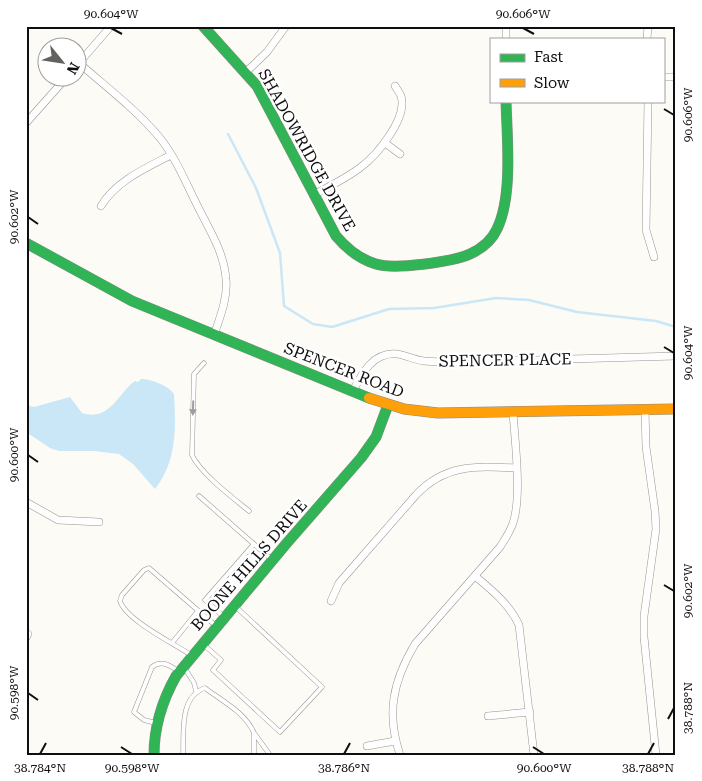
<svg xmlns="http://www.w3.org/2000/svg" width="702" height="781" font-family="'Roboto Serif',serif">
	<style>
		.water { fill: #cae7f7 }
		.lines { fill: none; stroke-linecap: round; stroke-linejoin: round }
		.stream { stroke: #cae7f7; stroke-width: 2.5 }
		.lane-casing { stroke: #969593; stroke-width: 5 }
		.street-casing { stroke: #969593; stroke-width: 8 }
		.fast-casing { stroke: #8c8c89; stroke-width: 11 }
		.slow-casing { stroke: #8c8c89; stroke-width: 11 }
		.lane { stroke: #fffefe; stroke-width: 4 }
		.street { stroke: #fffefe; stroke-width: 7 }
		.fast { stroke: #30b455; stroke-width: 10 }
		.slow { stroke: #ff9f0a; stroke-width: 10 }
		.oneway { fill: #9f9e9e }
		.ticks { fill: none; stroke: #0f0f0f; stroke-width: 2 }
		.labels { text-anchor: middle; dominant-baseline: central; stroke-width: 5; stroke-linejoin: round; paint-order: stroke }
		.street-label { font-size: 16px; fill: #0f0f0f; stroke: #fff }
		.neatline { fill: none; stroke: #0f0f0f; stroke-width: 2 }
		.ticks-label { font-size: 12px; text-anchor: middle; fill: #0f0f0f }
	</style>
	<rect width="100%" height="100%" fill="#fcfbf5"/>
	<path class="water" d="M 141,379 C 150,379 168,385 174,394 C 176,428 177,461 155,489 L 133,464 L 119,454 L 94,451 L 59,451 L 50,448 L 26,432 L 26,405 L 34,407 L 70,397 L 82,413 C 107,421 116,399 131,384 L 135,381 L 138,382 Z"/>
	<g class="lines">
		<path class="stream" d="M 228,134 L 256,188 L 280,253 L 284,306 L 313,324 L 332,327 L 389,309 L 434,308 L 496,298 L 529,300 L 577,312 L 656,321 L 676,327"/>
		<g class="lane-casing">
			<path id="lane" d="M 204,363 L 194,374 L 192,455 C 200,473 233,498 249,511
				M 199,496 L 271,559
				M 224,617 L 205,600 L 254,544
				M 172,643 L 198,611
				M 204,645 L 221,660 L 213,670 L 280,732 L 322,687 L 236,607
				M 191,655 C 173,643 126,620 120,601 L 122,595 L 144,570 L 149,568 L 216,626
				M 184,667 L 194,683 L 196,691
				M 156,723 L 144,720 L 134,712 L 152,667 C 162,659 170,666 180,672
				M 183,755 C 184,732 179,697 205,688 C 222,701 245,712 254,733
				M 254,755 L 254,733 L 270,755"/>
		</g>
		<g class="street-casing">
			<path id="street" d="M 506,39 L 506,26
				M 647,39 L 648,26
				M 79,63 C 106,87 137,110 160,138 C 176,158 186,183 197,205 C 209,229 224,252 226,279 C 228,298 220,317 214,335
				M 78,64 L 111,26
				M 246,72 L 267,52 L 286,26
				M 663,77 L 676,77
				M 648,101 L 646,230 L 654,257
				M 26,123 L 66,78
				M 385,143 L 400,154
				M 315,194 C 330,186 347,178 361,167 C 377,155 408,118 401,96 C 399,92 397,89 395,86
				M 101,206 C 116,181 146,168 171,155
				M 353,391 C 362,373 373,352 397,354 C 406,355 414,360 424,361 C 435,362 447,362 459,362 L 676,356
				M 645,409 L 646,447 L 655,511 L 656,529 L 644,616 L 644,637 L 656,755
				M 26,502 L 58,520 L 99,522
				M 475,576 C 493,591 509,604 519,625 L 534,755
				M 331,601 L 339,583 L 416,495 C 445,464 476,466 517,468
				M 26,638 L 28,634
				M 488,716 L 530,712
				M 367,746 L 395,741
				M 400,755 C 386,713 393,681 415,644 L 500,547 C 505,539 510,532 513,523 C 522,497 515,441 513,413"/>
		</g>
		<g class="fast-casing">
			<path id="fast" d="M 203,26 L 257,86 L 336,236 C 347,249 359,259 376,264 C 394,270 452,262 470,254 C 481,249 492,240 497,229 C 513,196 507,138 506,101
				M 26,243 L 132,301 L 369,398
				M 154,755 C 154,726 162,701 176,676 L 286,544 L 361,458 L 376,437 L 388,405"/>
		</g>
		<g class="slow-casing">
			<path id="slow" d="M 369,398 L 404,409 L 438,413 L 676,409"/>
		</g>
		<use href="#lane" class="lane"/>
		<use href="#street" class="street"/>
		<use href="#fast" class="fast"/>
		<use href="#slow" class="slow"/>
	</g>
	<defs><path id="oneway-solid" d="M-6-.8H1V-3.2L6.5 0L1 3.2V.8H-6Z" transform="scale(1.25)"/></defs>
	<use class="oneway" href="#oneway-solid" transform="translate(193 408) rotate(92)"/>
	<path class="ticks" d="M 111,28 L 122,34M 523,28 L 534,34M 664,109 L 674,115M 28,217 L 38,224M 664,347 L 674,353M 28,455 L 38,462M 664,585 L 674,591M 28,693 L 38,700M 668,719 L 674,708M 121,747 L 132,754M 533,747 L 544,754M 40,754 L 46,743M 344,754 L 350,743M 648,754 L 654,743"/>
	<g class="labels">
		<g class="street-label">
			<text transform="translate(307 150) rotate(61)">SHADOWRIDGE DRIVE</text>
			<text transform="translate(505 360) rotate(-1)">SPENCER PLACE</text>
			<text transform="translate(344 370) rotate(21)">SPENCER ROAD</text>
			<text transform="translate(249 565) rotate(-49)">BOONE HILLS DRIVE</text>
		</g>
	</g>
	<rect width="702" height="781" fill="none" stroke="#ffffff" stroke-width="55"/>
	<rect x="490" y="38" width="175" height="65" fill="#ffffff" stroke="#9f9f9f"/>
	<rect x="500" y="54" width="25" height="8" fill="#30b455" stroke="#9f9f9f"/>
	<text x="534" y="62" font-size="15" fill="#0f0f0f">Fast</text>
	<rect x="500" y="79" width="25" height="8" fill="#ff9f0a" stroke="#9f9f9f"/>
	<text x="534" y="88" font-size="15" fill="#0f0f0f">Slow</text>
	<g transform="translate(62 62) rotate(120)"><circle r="24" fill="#ffffff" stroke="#9f9f9f"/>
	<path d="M0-4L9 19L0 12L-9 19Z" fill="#626260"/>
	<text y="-8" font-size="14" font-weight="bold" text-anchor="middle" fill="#0f0f0f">N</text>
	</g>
	<rect x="28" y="28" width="646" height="726" class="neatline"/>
	<g class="ticks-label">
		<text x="111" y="18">90.604°W</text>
		<text x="523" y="18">90.606°W</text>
		<text transform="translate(688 115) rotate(-90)" y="4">90.606°W</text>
		<text transform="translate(14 217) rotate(-90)" y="4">90.602°W</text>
		<text transform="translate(688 353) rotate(-90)" y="4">90.604°W</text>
		<text transform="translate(14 455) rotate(-90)" y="4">90.600°W</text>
		<text transform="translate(688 591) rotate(-90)" y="4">90.602°W</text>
		<text transform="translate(14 693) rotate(-90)" y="4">90.598°W</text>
		<text transform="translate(688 708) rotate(-90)" y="4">38.788°N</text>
		<text x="40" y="772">38.784°N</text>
		<text x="132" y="772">90.598°W</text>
		<text x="344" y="772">38.786°N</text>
		<text x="544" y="772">90.600°W</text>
		<text x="648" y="772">38.788°N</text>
	</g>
</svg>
